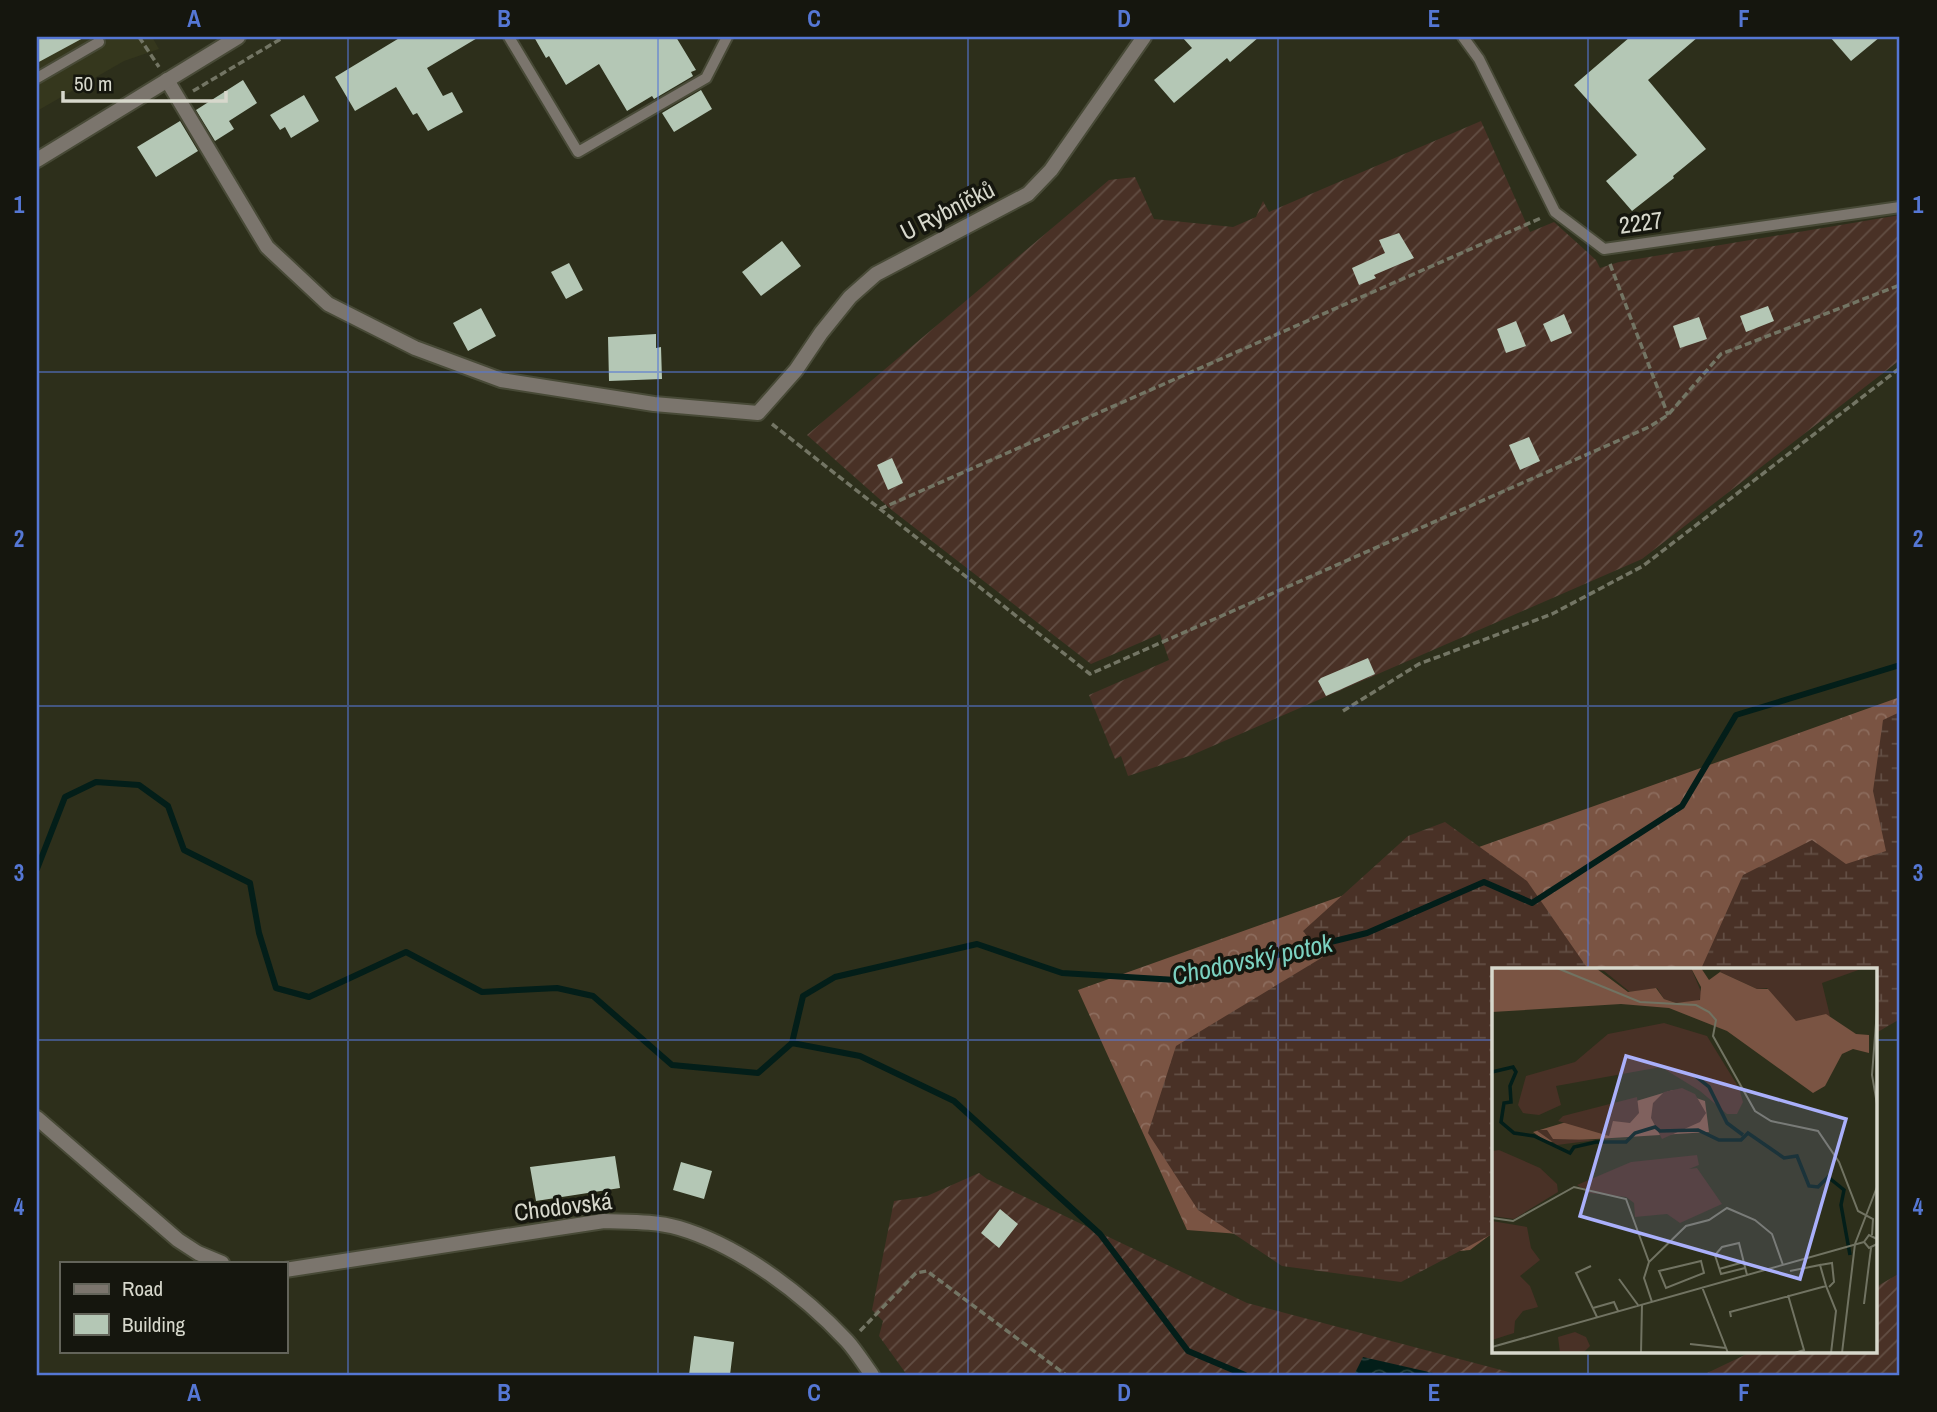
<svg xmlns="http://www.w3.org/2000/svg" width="1937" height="1412" font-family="'Archivo Narrow',sans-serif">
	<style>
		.built { fill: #35371d }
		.forest { fill: url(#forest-crowns) }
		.wetland { fill: url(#wetland-marsh) }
		.garden { fill: url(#garden-furrows) }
		.water { fill: url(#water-waves) }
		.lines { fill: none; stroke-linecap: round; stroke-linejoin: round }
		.stream { stroke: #031e19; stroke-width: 6 }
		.building { fill: #b4c7b5 }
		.service-casing { stroke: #484a37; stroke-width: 14 }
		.minor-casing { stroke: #484a37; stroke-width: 18 }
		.tertiary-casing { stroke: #484a37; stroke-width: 18 }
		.path { stroke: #737564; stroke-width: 3.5; stroke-dasharray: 7 3.5; stroke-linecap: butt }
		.service { stroke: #7b756d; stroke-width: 10 }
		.minor { stroke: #7b756d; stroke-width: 14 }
		.tertiary { stroke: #7b756d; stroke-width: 14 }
		.grid { fill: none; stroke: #5577d4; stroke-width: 2; stroke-opacity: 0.55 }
		.labels { text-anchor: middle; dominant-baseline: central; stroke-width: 7; stroke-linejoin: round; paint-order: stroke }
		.street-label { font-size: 24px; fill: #d7d8cc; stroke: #15160e }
		.water-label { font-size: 26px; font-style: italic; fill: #7bd1c0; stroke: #15160e }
		.inset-river { fill: none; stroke: #031e19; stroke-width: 3.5 }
		.inset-road { fill: none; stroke: #717362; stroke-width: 2 }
		.view { fill: #aab0fb; fill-opacity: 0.15; stroke: #aab0fb; stroke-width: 3.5 }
		.inset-edge { fill: none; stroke: #d7d8cc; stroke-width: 3.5 }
		.neatline { fill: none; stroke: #5577d4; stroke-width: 2.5 }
		.grid-label { font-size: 23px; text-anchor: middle; font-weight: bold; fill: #5577d4 }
	</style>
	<defs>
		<pattern id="forest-crowns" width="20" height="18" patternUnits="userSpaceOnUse" patternTransform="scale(1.75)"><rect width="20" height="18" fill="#7a5443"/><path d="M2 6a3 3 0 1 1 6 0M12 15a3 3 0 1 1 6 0" fill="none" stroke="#8c6c5d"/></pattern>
		<pattern id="wetland-marsh" width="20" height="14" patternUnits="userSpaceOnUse" patternTransform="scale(1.75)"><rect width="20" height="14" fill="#493126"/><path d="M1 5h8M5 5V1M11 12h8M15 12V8" fill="none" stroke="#624e44"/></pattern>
		<pattern id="garden-furrows" width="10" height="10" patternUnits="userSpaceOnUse" patternTransform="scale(1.75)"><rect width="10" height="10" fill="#493126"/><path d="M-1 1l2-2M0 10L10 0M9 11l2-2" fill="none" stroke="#624e44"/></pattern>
		<pattern id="water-waves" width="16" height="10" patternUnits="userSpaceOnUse" patternTransform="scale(1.75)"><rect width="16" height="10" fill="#031e19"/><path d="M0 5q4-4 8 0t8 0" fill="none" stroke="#273e39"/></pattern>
	</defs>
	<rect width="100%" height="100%" fill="#2d2f1b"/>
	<path class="built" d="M 37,37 L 152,37 L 159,49 L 124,61 L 37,111 Z"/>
	<path class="forest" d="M 1900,697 L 1900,961 L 1876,969 L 1494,969 L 1494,1232 L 1470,1250 L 1458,1251 L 1187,1230 L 1078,990 Z"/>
	<path class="wetland" d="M 1900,712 L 1900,1019 L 1876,1033 L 1876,969 L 1701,969 L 1743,875 L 1812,840 L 1846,864 L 1886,851 L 1873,791 L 1883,720 Z
		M 1445,822 L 1527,881 L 1588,969 L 1494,969 L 1494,1233 L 1401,1282 L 1282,1266 L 1198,1210 L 1148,1133 L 1176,1046 L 1323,957 L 1303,931 L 1408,836 Z"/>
	<path class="garden" d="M 1481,121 L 1530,232 L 1554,222 L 1596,260 L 1600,268 L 1619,262 L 1900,215 L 1900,360 L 1642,559 L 1192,755 L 1128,776 L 1121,756 L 1115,759 L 1089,695 L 1169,660 L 1160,634 L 1091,664 L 893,511 L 807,435 L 1109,180 L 1135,177 L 1154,219 L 1233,227 L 1256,217 L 1263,201 L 1269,212 Z
		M 979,1173 L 987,1179 L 1247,1303 L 1520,1375 L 907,1375 L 879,1336 L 883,1321 L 872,1310 L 894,1201 L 927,1196 Z
		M 1900,1273 L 1900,1375 L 1703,1375 L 1753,1351 L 1876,1351 L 1876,1287 Z"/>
	<path class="water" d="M 1363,1357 L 1433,1373 L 1436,1375 L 1354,1375 Z"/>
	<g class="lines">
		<path class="stream" d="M 37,869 L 65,797 L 96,782 L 139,785 L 168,806 L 184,850 L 250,883 L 259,933 L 276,988 L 309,997 L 406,952 L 482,992 L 557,988 L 593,996 L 672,1065 L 758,1073 L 792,1043 L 803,996 L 835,977 L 977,944 L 1062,973 L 1176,980 L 1367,933 L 1484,882 L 1532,903 L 1682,806 L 1736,715 L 1900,665
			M 792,1043 L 860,1056 L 954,1101 L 1100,1234 L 1188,1351 L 1245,1375"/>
	</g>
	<path class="building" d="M 37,37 L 85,37 L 37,63 Z
		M 401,37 L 479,37 L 427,68 L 443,96 L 452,92 L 463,112 L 428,131 L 417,113 L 413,115 L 396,87 L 355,111 L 335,77 Z
		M 534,37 L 676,37 L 696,70 L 691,72 L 693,76 L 654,99 L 652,96 L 627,111 L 599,64 L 566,85 L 549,56 L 546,58 Z
		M 1182,37 L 1259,37 L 1230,62 L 1227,58 L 1174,103 L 1154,80 L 1192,48 Z
		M 1630,37 L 1698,37 L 1648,80 L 1706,149 L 1673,176 L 1674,178 L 1632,211 L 1606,181 L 1637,155 L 1574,85 Z
		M 1830,37 L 1880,37 L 1851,61 Z
		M 243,80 L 257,103 L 229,121 L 234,129 L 215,141 L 196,110 Z
		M 701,90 L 712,109 L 674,132 L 662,113 Z
		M 304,95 L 319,121 L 291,138 L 285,127 L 280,130 L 270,115 Z
		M 180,121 L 198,151 L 156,177 L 137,147 Z
		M 1399,233 L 1414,258 L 1374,275 L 1376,278 L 1359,285 L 1352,268 L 1385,253 L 1379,240 Z
		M 782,241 L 801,266 L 761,296 L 742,272 Z
		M 569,263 L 583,290 L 566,299 L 551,272 Z
		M 1768,306 L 1774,321 L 1746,332 L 1740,316 Z
		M 481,308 L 496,336 L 468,351 L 453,323 Z
		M 1564,314 L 1572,333 L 1551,342 L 1543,324 Z
		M 1699,317 L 1707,339 L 1680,348 L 1673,326 Z
		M 1516,321 L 1526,346 L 1506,353 L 1497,329 Z
		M 656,334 L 656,348 L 661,347 L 662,379 L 609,381 L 608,337 Z
		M 1529,437 L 1540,461 L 1520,470 L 1509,445 Z
		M 892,458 L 903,483 L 888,490 L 877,465 Z
		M 1368,658 L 1375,674 L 1326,696 L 1318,681 L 1321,678 Z
		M 615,1156 L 620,1188 L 536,1201 L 530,1167 Z
		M 681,1162 L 712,1171 L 704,1199 L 673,1190 Z
		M 1000,1209 L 1018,1224 L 999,1248 L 981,1233 Z
		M 694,1336 L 734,1342 L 730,1375 L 689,1375 Z"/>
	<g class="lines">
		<g class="service-casing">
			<path id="service" d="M 509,37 L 578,152 L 706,78 L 727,37
				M 1463,37 L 1479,59 L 1555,212 L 1604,249 L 1900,207
				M 37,78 L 99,42"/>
		</g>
		<g class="minor-casing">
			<path id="minor" d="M 167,80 L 267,247 L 328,304 L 415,348 L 501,380 L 654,404 L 758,413 L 796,370 L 821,333 L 850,297 L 876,274 L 1028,194 L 1051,170 L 1144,37"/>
		</g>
		<g class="tertiary-casing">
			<path id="tertiary" d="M 37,160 L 238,37
				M 37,1118 L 178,1240 L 198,1253 L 222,1263
				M 285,1270 L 604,1221 C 629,1222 654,1221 679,1228 C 740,1246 803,1294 847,1341 C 856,1351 864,1364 872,1375"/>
		</g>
		<path class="path" d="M 139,37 L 159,67
			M 193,91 L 284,37
			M 1610,264 L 1668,415
			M 772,424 L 1090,674 L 1649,427 L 1668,415 L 1721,354 L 1900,285
			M 880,509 L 1541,218
			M 1343,711 L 1419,664 L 1552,614 L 1643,566 L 1900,368
			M 860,1331 L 916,1273 L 927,1271 L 1066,1375"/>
		<use href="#service" class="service"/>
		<use href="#minor" class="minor"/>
		<use href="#tertiary" class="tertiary"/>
	</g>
	<path class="grid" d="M 348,37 L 348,1375M 658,37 L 658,1375M 968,37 L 968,1375M 1278,37 L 1278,1375M 1588,37 L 1588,969M 37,372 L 1900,372M 37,706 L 1900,706M 37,1040 L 1494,1040M 1876,1040 L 1900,1040M 1588,1351 L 1588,1375"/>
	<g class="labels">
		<g class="street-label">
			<text transform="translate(947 210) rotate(-27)">U Rybníčků</text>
			<text transform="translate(1641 222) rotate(-8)">2227</text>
			<text transform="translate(563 1206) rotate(-7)">Chodovská</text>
		</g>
		<g class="water-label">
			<text transform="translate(1252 959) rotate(-12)">Chodovský potok</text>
		</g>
	</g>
	<g transform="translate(1492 968)">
		<rect width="385" height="385" fill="#2d2f1b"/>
		<path d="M 83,0 L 199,0 L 210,26 L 207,33 L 184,35 L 172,31 L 165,20 L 138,24 L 112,3 ZM 229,0 L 372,0 L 330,15 L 338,48 L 304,54 L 275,20 L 265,21 L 228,4 ZM 7,182 L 48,200 L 65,216 L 66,224 L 22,251 L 0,248 L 0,183 ZM 0,253 L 35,259 L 39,280 L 48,292 L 28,308 L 38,318 L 46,339 L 31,343 L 23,353 L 22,365 L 0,372 ZM 83,364 L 94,369 L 98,378 L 91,385 L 68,385 L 66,369 Z" fill="#493126"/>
		<path d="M 0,0 L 105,1 L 136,24 L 164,20 L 172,31 L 184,35 L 208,32 L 209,19 L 199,0 L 209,0 L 217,12 L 228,4 L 265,21 L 276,21 L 304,53 L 334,46 L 364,66 L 377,67 L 377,85 L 361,81 L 350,86 L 333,118 L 321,125 L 235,63 L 177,40 L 129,36 L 0,44 ZM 181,122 L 213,133 L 217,164 L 55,174 L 41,164 Z" fill="#7a5443"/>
		<path d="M 190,120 L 203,126 L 214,145 L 208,154 L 170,171 L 159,150 L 161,135 L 172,124 ZM 145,129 L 147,145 L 138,155 L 121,153 L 117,168 L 66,153 L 71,148 ZM 44,162 L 55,162 L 61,171 L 104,172 L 65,177 Z" fill="#493126"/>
		<path d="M 172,55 L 215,68 L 247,120 L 251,134 L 245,146 L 235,146 L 208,123 L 169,99 L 64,118 L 69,137 L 47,147 L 31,145 L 26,137 L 34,108 L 83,94 L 116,66 ZM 205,187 L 207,197 L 197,201 L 205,200 L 230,236 L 188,255 L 175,246 L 143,249 L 142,235 L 134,229 L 97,225 L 85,217 L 139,194 Z" fill="#493126"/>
		<path class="inset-river" d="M 0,104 L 21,99 L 24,104 L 18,118 L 19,134 L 12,135 L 9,154 L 22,165 L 42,168 L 78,185 L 82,179 L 104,174 L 134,174 L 143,165 L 163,159 L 168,163 L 206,162 L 227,172 L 249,172 L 256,165 L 292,190 L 305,188 L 317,218 L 326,219 L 336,209 L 352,222 L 349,237 L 358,287M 202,107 L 217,119 L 235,155 L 251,167"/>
		<path class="inset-road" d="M 65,0 L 148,34 L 204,37 L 217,44 L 224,52 L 221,68 L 263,143 L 279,153 L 326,163 L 347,194 L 366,243 L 381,251 L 380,267M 385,42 L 380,107 L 385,136M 0,250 L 21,253 L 82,219 L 134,231 L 157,294M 385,271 L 377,267 L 372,274 L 377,280 L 385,276M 209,293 L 212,305 L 174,320 L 167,303 ZM 328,297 L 340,295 L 342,314 L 337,319M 99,298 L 84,305 L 105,349M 253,300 L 229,306 L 223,287 L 230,279 L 247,275 L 255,307M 227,301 L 252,294M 298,303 L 328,297 L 334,318M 127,311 L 146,337M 210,319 L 236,385M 296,327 L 312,382 L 303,385M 160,334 L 152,310 L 157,294 L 194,258 L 217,252 L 235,240 L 263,252 L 280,266 L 291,297M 372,336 L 379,280M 101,340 L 122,334 L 126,343M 239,349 L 238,344 L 334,318 L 344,343 L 339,385M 198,376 L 234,380M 0,379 L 372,274M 149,385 L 150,336M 350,385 L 363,276 L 385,219"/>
		<path class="view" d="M 134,88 L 354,151 L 308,311 L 88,248 Z"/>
		<rect width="385" height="385" class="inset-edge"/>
	</g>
	<rect width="1937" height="1412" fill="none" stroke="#15160e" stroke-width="77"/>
	<rect x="60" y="1262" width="228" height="91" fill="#15160e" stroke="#63645a" stroke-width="2"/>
	<rect x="74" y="1284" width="35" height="10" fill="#7b756d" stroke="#63645a" stroke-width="2"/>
	<text x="122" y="1296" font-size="21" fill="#d7d8cc">Road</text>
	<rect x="74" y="1314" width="35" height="21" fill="#b4c7b5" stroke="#63645a" stroke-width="2"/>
	<text x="122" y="1332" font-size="21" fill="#d7d8cc">Building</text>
	<path d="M63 91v10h163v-10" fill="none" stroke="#d7d8cc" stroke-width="3.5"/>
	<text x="74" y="91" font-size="21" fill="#d7d8cc" stroke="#15160e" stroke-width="5" paint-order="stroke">50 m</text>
	<rect x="38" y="38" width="1860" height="1336" class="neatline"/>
	<g class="grid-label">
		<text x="194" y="27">A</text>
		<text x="504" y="27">B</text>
		<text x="814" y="27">C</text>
		<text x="1124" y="27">D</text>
		<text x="1434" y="27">E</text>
		<text x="1744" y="27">F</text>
		<text x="19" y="213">1</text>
		<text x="1918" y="213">1</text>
		<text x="19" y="547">2</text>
		<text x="1918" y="547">2</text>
		<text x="19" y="881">3</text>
		<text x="1918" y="881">3</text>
		<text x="19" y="1215">4</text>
		<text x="1918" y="1215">4</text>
		<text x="194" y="1401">A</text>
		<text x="504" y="1401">B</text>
		<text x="814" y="1401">C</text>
		<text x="1124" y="1401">D</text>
		<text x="1434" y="1401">E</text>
		<text x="1744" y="1401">F</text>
	</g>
</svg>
